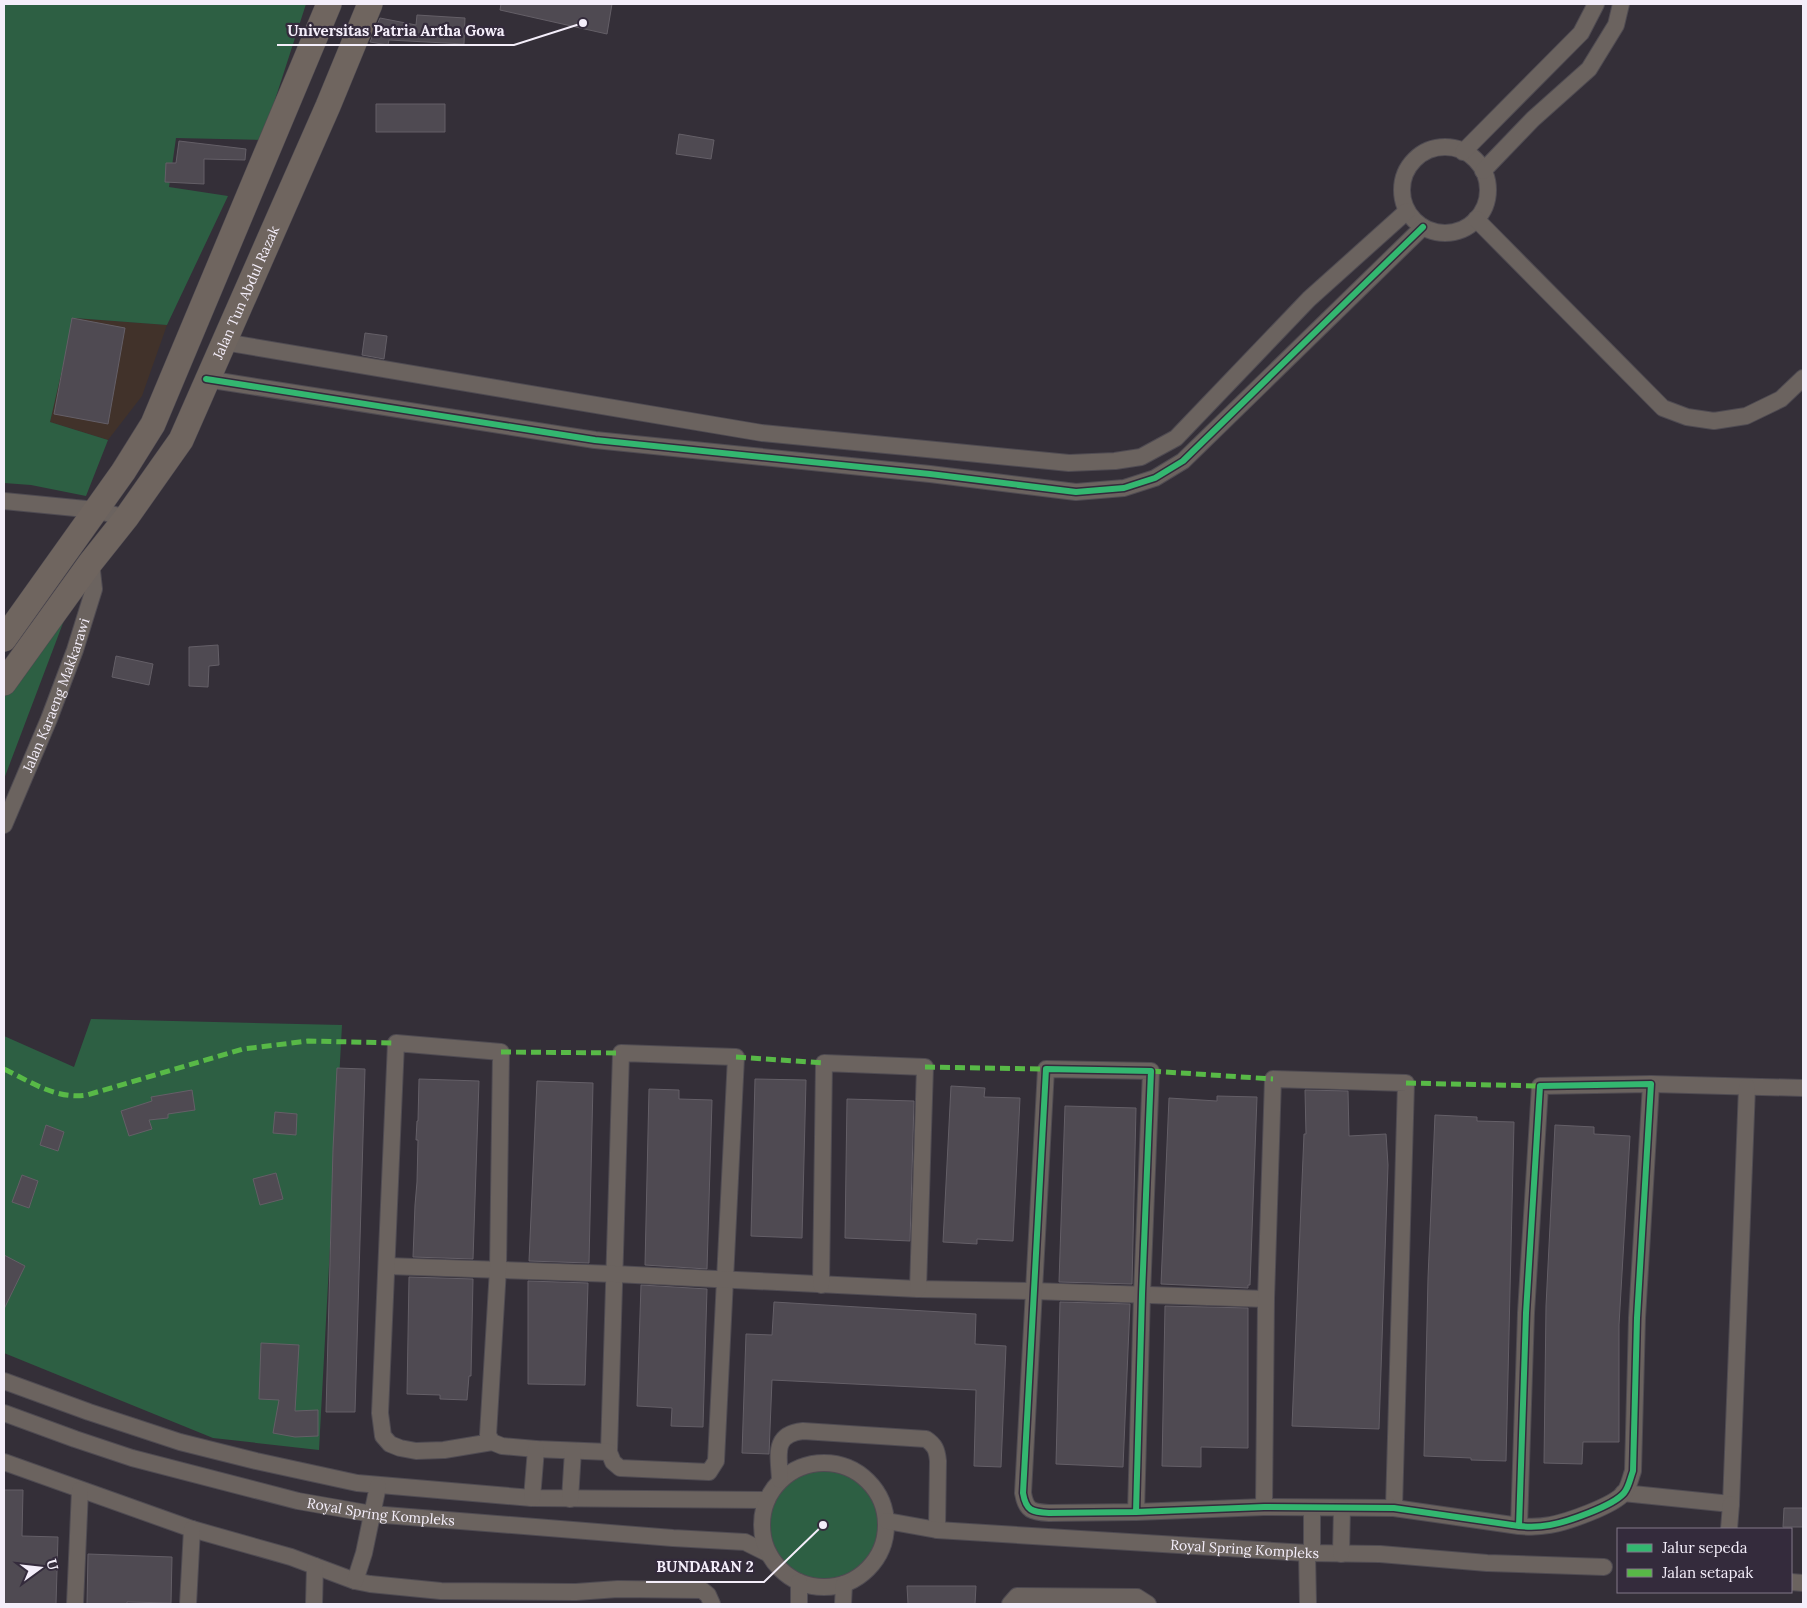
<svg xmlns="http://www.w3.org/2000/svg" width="1807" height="1608" font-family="Lora,serif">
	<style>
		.commercial { fill: #41322a }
		.green { fill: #2d5f43 }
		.building { fill: #4f4a52; stroke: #645f67 }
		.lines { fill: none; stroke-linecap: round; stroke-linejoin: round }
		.minor-casing { stroke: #4f4b52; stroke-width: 18 }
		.primary-casing { stroke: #4f4b52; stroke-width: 26 }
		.minor { stroke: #6b635f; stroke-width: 16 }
		.primary { stroke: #6f655f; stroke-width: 25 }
		.quiet { stroke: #58b947; stroke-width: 5; stroke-dasharray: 10 5; stroke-linecap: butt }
		.cycleway-casing { stroke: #342b3c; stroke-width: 9 }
		.cycleway { stroke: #33b770; stroke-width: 6 }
		.labels { text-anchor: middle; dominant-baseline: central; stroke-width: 4.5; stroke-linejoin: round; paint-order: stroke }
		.street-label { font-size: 14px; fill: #f4eefa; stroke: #342b3c }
		.leader { fill: none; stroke: #f4eefa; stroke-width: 2 }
		.callout-dot { fill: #f4eefa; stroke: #342b3c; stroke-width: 2 }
		.callout-label { font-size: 15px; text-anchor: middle; font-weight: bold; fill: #f4eefa; stroke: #342b3c; stroke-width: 4.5; stroke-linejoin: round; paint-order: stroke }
	</style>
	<rect width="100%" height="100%" fill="#342f38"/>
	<path class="commercial" d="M 74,318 L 167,325 L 142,396 L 108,440 L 50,422 Z"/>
	<path class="green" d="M 4,4 L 306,4 L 262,140 L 176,138 L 169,187 L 228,196 L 167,325 L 74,318 L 50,422 L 108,440 L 86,496 L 31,485 L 4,483 Z
		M 77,586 L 4,779 L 4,684 Z
		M 91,1019 L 342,1025 L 319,1450 L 213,1438 L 4,1353 L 4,1036 L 74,1067 Z
		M769 1524a56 56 0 1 1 112 0a56 56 0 1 1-112 0Z"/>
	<path class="building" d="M 501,4 L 612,4 L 607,34 L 500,10 Z
		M 417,15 L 465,18 L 464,44 L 389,40 L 388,45 L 370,42 L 380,18 L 416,25 Z
		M 376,104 L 445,104 L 445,132 L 376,132 Z
		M 679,134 L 714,140 L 711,159 L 676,154 Z
		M 179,141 L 246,149 L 245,160 L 204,159 L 204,184 L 165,182 L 166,163 L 176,163 Z
		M 72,318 L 125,328 L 108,424 L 54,414 Z
		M 365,333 L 387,336 L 384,359 L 362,355 Z
		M 218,645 L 219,665 L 209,666 L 208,687 L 189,686 L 189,647 Z
		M 116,656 L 153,664 L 149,685 L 112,677 Z
		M 337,1068 L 365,1069 L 355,1412 L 326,1412 L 333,1149 Z
		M 419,1079 L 479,1081 L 473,1259 L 413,1257 L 415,1205 L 417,1182 L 418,1140 L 416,1140 L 417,1121 L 418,1121 Z
		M 755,1079 L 806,1080 L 802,1238 L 751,1236 Z
		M 537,1081 L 593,1083 L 589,1263 L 529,1261 Z
		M 951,1086 L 985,1088 L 984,1097 L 1020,1098 L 1013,1241 L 977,1239 L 977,1244 L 943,1242 Z
		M 649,1089 L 679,1090 L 679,1099 L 712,1100 L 707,1269 L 645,1265 Z
		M 192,1090 L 195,1110 L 168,1114 L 168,1118 L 149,1120 L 152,1129 L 129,1136 L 121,1111 L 152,1101 L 151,1097 Z
		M 1305,1090 L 1348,1091 L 1349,1136 L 1386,1134 L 1388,1165 L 1379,1429 L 1292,1426 L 1301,1205 L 1304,1134 L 1306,1134 Z
		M 1217,1096 L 1257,1097 L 1250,1285 L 1248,1285 L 1248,1288 L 1161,1284 L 1169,1098 L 1217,1101 Z
		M 847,1099 L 914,1101 L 910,1241 L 845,1238 Z
		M 1065,1106 L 1136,1108 L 1132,1284 L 1059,1282 Z
		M 275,1112 L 297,1114 L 296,1135 L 273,1133 Z
		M 1435,1115 L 1477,1117 L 1477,1121 L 1514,1122 L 1506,1461 L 1471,1460 L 1471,1458 L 1424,1456 L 1428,1278 Z
		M 46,1125 L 64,1132 L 58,1151 L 40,1145 Z
		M 1555,1125 L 1594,1127 L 1594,1134 L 1630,1136 L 1619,1325 L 1619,1442 L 1583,1442 L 1582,1464 L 1544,1463 L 1546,1306 Z
		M 276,1173 L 283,1199 L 260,1205 L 253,1179 Z
		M 22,1175 L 38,1181 L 29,1208 L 12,1202 Z
		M 4,1255 L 25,1266 L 4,1309 Z
		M 409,1277 L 473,1279 L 471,1376 L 469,1376 L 467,1400 L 440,1399 L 440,1395 L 407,1394 Z
		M 528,1281 L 588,1283 L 585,1385 L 528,1384 Z
		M 641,1285 L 707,1289 L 703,1427 L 671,1426 L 672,1408 L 637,1406 Z
		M 774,1302 L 976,1314 L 975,1344 L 1006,1346 L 1001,1467 L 974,1466 L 976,1390 L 772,1380 L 769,1454 L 742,1453 L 746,1334 L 772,1335 Z
		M 1060,1302 L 1130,1304 L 1123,1467 L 1056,1464 Z
		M 1165,1306 L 1248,1308 L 1248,1448 L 1201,1447 L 1201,1467 L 1162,1466 Z
		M 261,1343 L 299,1345 L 295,1411 L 318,1410 L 318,1436 L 295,1437 L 273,1433 L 279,1400 L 259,1399 Z
		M 4,1490 L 23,1490 L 22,1536 L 58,1537 L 56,1604 L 4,1604 Z
		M 1784,1508 L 1803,1508 L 1803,1527 L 1783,1527 Z
		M 88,1554 L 172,1557 L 171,1603 L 127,1602 L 127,1604 L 87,1604 Z
		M 907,1586 L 976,1586 L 975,1604 L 908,1604 Z"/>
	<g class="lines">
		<g class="minor-casing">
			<g id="minor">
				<circle cx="1445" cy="190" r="43"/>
				<path d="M 1463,152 L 1581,33 L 1596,4"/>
				<path d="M 1483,171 L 1533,119 L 1589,69 L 1616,25 L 1621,4"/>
				<path d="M 1476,219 L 1663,408 L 1687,417 L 1714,421 L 1746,416 L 1781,399 L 1803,378"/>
				<path d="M 224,342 L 762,433 L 1069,463 L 1115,461 L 1141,457 L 1176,438 L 1309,299 L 1407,211"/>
				<path d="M 206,379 L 595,440 L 930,474 L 1076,492 L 1124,488 L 1155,478 L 1183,461 L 1423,227"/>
				<path d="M 4,501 L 96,510 L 126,518"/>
				<path id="s1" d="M 4,825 L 49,719 L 75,650 L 94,589 L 91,562 L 89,560"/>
				<path d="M 621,1053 L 736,1057 L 716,1461 L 709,1472 L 620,1468 L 613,1462 L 609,1452 Z"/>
				<path d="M 1651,1084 L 1803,1088"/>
				<path d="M 387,1266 L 615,1274 L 918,1289 L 1033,1291 L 1266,1299"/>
				<path d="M 821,1285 L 824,1063 L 925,1067 L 918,1289"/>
				<path d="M 4,1381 L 89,1412 L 180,1442 L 256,1461 L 357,1483 L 532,1498 L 767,1500"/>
				<path id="s2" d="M 4,1413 L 75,1439 L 132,1458 L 298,1501 L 372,1514 L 673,1538 L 745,1542 L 769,1554"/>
				<path d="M 492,1442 L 488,1435 L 498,1269 L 501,1052 L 396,1043 L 380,1413 L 383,1436 L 390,1444 L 400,1448 L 416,1451 L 444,1450 L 492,1442 L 502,1446 L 536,1449 L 609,1452"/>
				<path d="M 4,1462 L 192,1529 L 291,1557 L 355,1581 L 370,1584 L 441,1591 L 576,1592 L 618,1589 L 702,1590 L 708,1595 L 712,1604"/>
				<circle cx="824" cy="1525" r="62"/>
				<path d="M 780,1480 C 779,1456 772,1434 803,1431 L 926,1439 C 935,1445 937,1450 938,1461 L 937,1530"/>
				<path d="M 1623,1493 L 1731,1504 L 1747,1087"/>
				<path d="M 532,1498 L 536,1449"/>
				<path d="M 570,1499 L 573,1451"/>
				<path d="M 1264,1507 L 1266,1299 L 1273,1079 L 1406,1083 L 1394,1508"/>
				<path d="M 1136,1512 L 1142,1294 L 1151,1071 L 1046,1069 L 1023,1493 C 1026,1511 1032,1512 1049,1513 L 1136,1512 L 1264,1507 L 1394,1508 L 1519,1526 C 1529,1527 1539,1527 1550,1525 C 1567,1522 1613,1506 1624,1493 C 1629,1487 1630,1479 1633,1471 L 1637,1318 L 1651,1084 L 1540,1086 L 1526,1313 L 1519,1526"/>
				<path id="s3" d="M 887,1521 L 937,1530 L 1307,1553 L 1380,1554 L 1487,1563 L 1604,1567"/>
				<path d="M 1729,1529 L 1731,1504"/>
				<path d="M 1307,1553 L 1308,1604"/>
				<path d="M 1312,1553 L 1312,1508"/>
				<path d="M 1341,1554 L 1342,1508"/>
				<path d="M 355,1581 L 364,1553 L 378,1486"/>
				<path d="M 1791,1582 L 1803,1583"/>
				<path d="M 75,1604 L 80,1490"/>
				<path d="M 188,1604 L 192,1529"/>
				<path d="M 314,1604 L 315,1566"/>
				<path d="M 799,1604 L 799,1582"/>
				<path d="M 843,1604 L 844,1584"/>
				<path d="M 1010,1604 L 1017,1596 L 1137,1597 L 1148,1604"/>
			</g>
		</g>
		<g class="primary-casing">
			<g id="primary">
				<path d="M 4,639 L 123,472 L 153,424 L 329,4"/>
				<path id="s4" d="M 4,683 L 91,562 L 126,518 L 181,440 L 328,106 L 370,4"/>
			</g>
		</g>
		<use href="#minor" class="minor"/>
		<use href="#primary" class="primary"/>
		<path class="quiet" d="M 501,1052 L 621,1053
			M 736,1057 L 824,1063
			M 925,1067 L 1046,1069
			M 4,1069 C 31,1082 57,1100 87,1095 L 243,1049 L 308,1041 L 396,1043
			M 1151,1071 L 1273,1079
			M 1406,1083 L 1540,1086"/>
		<g class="cycleway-casing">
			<path id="cycleway" d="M 206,379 L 595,440 L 930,474 L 1076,492 L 1124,488 L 1155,478 L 1183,461 L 1423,227
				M 1136,1512 L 1142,1294 L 1151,1071 L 1046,1069 L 1023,1493 C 1026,1511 1032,1512 1049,1513 L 1136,1512 L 1264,1507 L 1394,1508 L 1519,1526 C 1529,1527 1539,1527 1550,1525 C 1567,1522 1613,1506 1624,1493 C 1629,1487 1630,1479 1633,1471 L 1637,1318 L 1651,1084 L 1540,1086 L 1526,1313 L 1519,1526"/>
		</g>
		<use href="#cycleway" class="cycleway"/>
	</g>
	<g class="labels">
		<g class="street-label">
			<text stroke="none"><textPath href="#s4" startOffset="462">Jalan Tun Abdul Razak</textPath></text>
			<text stroke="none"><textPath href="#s1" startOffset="140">Jalan Karaeng Makkarawi</textPath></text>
			<text stroke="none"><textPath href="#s2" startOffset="391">Royal Spring Kompleks</textPath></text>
			<text stroke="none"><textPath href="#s3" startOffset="359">Royal Spring Kompleks</textPath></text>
		</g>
	</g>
	<path class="leader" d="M583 23L514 45H277M823 1525L764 1582H646"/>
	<g class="callout-dot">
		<circle cx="583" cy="23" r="5"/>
		<circle cx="823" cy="1525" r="5"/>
	</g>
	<g class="callout-label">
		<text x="396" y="36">Universitas Patria Artha Gowa</text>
		<text x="705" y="1572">BUNDARAN 2</text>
	</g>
	<rect width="1807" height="1608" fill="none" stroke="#f4eefa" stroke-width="10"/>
	<rect x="1617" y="1528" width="175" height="65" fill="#342b3c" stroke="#817988"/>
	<rect x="1627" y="1544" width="25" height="8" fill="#33b770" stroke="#817988"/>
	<text x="1662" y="1553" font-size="15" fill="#f4eefa">Jalur sepeda</text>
	<rect x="1627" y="1569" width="25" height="8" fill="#58b947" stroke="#817988"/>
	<text x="1662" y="1578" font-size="15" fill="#f4eefa">Jalan setapak</text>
	<g transform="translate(40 1568) rotate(75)" stroke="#342b3c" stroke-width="4" paint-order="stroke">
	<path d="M0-4L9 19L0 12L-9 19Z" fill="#f4eefa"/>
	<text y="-8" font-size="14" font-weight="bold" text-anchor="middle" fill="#f4eefa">U</text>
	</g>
</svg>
